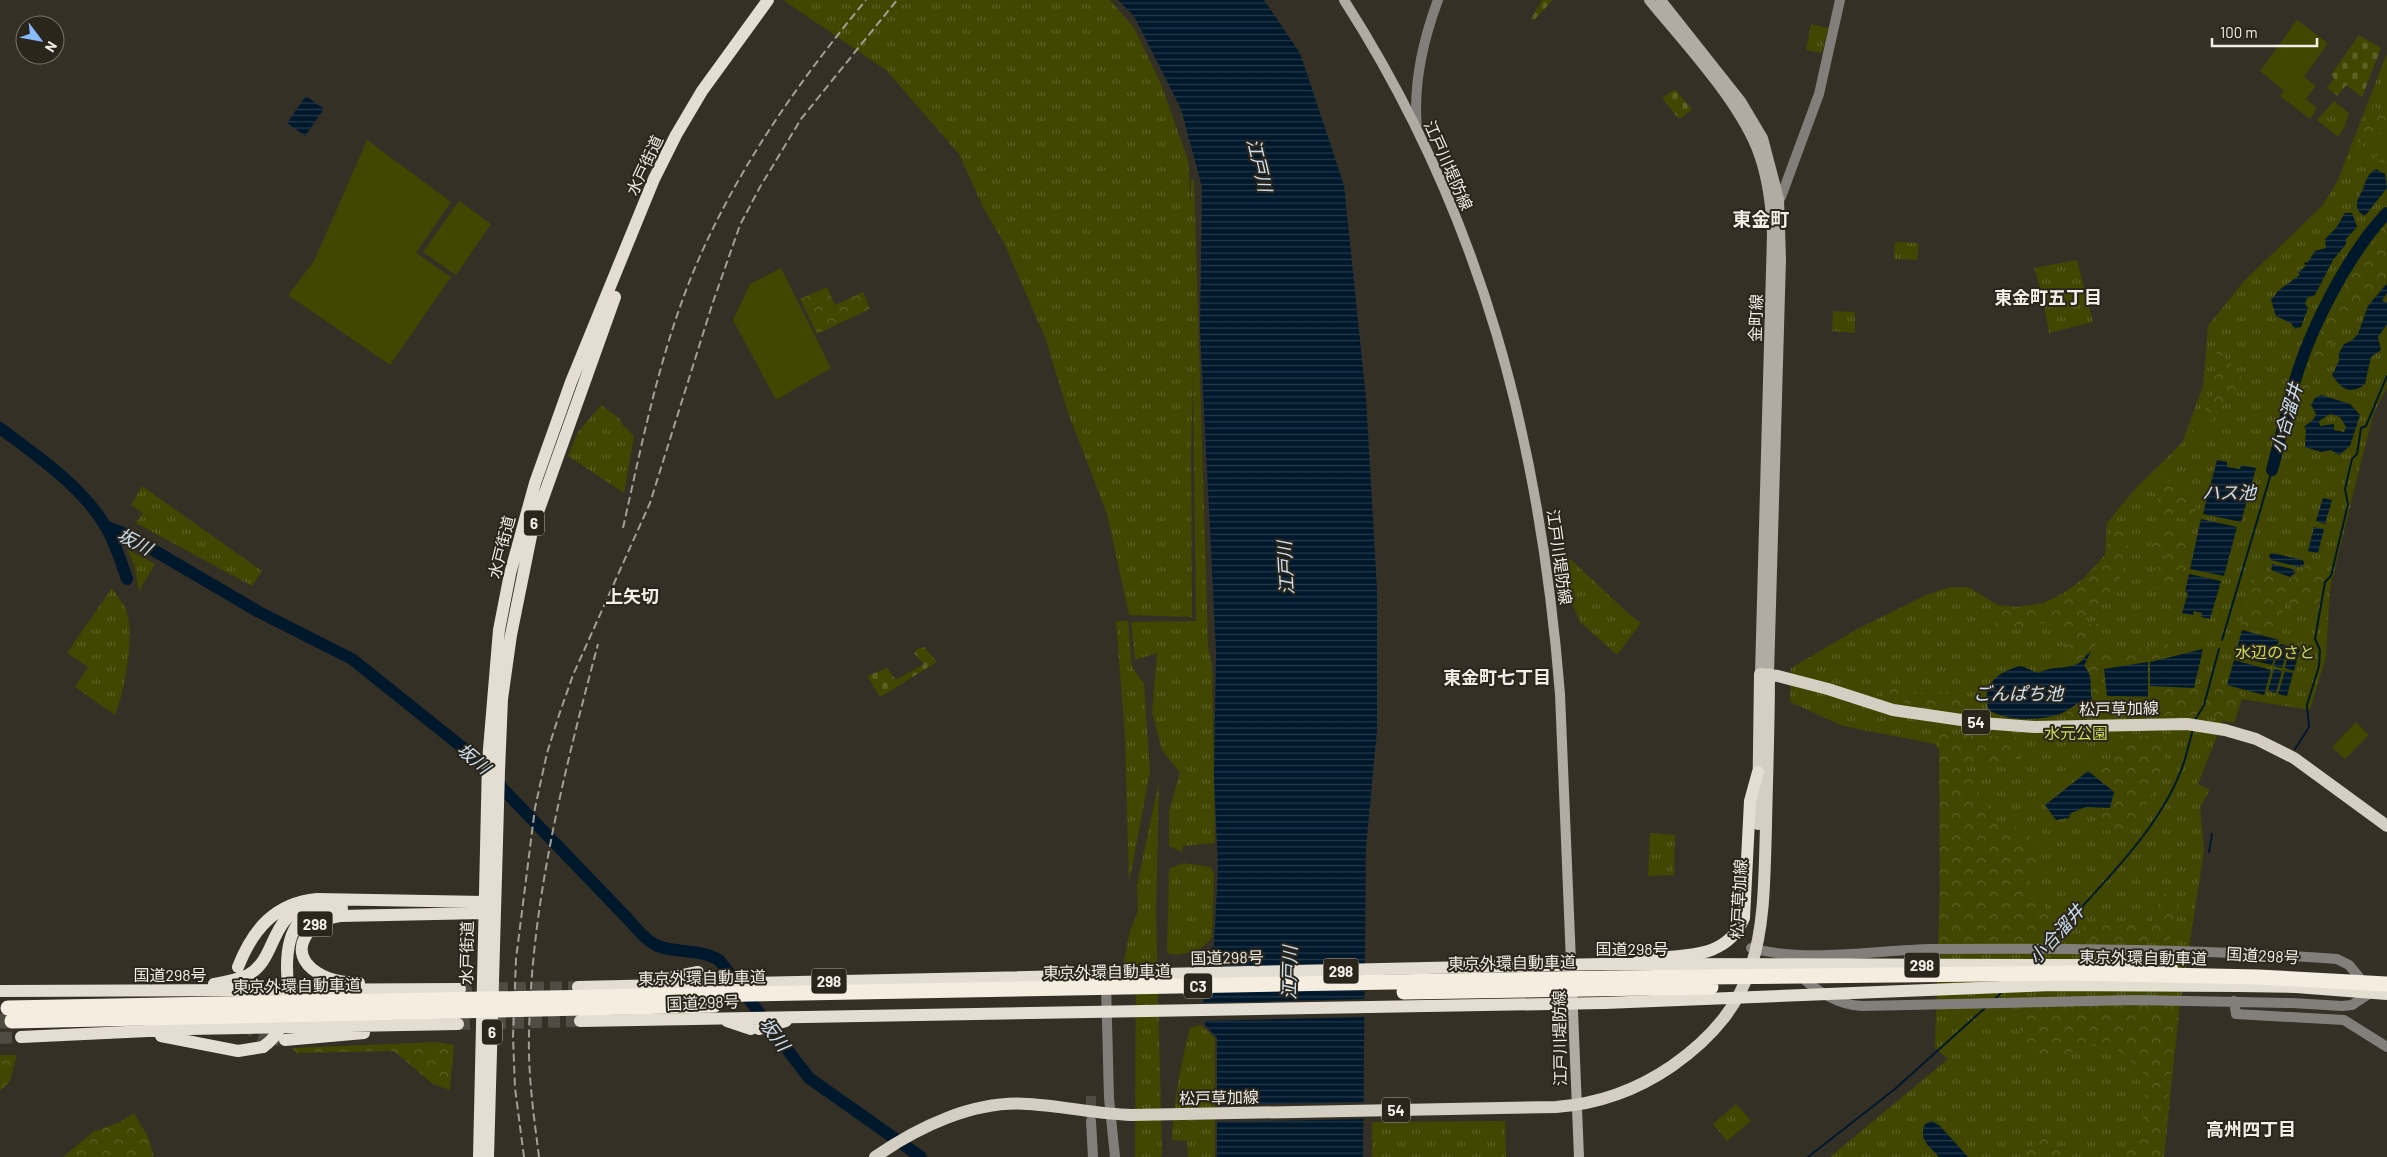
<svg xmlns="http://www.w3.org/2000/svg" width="2387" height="1157" font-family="Barlow,'Noto Sans JP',sans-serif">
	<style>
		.grass { fill: url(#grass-tufts) }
		.forest { fill: url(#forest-crowns) }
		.cemetery { fill: url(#cemetery-stones) }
		.pitch { fill: #414600 }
		.water { fill: url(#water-rules); fill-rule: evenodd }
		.pier { fill: #353026 }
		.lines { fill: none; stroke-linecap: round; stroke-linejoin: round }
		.stream { stroke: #00182c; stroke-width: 2 }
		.river { stroke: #00182c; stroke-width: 12 }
		.tertiary-tunnel { stroke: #514c43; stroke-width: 10; stroke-dasharray: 10 5; stroke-linecap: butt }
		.trunk-tunnel { stroke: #514c43; stroke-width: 12; stroke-dasharray: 12 6; stroke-linecap: butt }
		.motorway-tunnel { stroke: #514c43; stroke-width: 15; stroke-dasharray: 15 8; stroke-linecap: butt }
		.tertiary { stroke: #827f7a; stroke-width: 10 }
		.secondary { stroke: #b0aba3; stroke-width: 10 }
		.primary { stroke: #d4cec3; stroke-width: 12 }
		.trunk { stroke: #e4ded2; stroke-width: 12 }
		.rail { stroke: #a39f96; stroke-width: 2; stroke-dasharray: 8 4; stroke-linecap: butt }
		.trunk-bridge { stroke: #e4ded2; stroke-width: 12 }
		.motorway-bridge { stroke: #f4ede0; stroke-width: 15 }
		.labels { text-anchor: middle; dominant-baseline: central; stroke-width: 4; stroke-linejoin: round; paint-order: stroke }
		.shield { fill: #2b261c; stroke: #b6b2aa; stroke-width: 1 }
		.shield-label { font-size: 15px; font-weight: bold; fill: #f1eee7 }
		.street-label { font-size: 16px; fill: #f1eee7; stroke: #2b261c }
		.park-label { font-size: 16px; fill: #cfdb53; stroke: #2b261c }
		.water-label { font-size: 18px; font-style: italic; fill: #cce0f1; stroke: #2b261c }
		.neighbourhood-label { font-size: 18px; font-weight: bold; fill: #f1eee7; stroke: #2b261c }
		.quarter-label { font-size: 19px; font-weight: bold; fill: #f1eee7; stroke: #2b261c }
	</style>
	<defs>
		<pattern id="grass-tufts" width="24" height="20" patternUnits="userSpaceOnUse" patternTransform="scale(1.25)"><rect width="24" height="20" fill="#414600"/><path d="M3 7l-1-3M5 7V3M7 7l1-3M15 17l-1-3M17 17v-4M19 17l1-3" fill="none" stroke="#5d6125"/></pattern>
		<pattern id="forest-crowns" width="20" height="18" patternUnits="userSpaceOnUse" patternTransform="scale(1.25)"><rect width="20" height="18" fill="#414600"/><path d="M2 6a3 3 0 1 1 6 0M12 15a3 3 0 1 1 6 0" fill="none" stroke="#5d6125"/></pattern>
		<pattern id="cemetery-stones" width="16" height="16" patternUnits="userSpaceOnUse" patternTransform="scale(1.25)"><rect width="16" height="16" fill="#414600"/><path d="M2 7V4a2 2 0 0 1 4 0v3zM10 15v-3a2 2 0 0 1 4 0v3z" fill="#5d6125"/></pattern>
		<pattern id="water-rules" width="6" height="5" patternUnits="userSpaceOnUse" patternTransform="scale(1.25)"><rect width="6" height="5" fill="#00182c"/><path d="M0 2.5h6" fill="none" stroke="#263a4b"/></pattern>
	</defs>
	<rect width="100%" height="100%" fill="#353026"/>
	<path class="grass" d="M 783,0 L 1110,0 L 1134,28 L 1161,84 L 1188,160 L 1191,206 L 1191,179 L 1194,180 L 1208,645 L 1212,666 L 1215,843 L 1183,846 L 1182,852 L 1169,846 L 1169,811 L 1180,773 L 1162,750 L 1152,712 L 1157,653 L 1135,660 L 1131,622 L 1196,621 L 1193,373 L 1191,452 L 1192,617 L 1129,615 L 1107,514 L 1067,410 L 1046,340 L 1004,243 L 983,207 L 959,154 L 886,70 Z
		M 1811,24 L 1828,28 L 1822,53 L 1806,50 Z
		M 2387,53 L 2387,388 L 2374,412 L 2359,470 L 2330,589 L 2326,657 L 2310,710 L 2242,699 L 2234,723 L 2223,721 L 2198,784 L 2210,790 L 2200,807 L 2204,851 L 2179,1012 L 2164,1157 L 1830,1157 L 1948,1059 L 1935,1048 L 1944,755 L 1935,744 L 1843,726 L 1790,702 L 1791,668 L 1859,628 L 1926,595 L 1951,587 L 1968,587 L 1998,605 L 2017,607 L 2043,603 L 2062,594 L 2083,579 L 2105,555 L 2107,523 L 2134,490 L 2182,443 L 2203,386 L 2208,326 L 2244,281 L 2323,205 L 2337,182 Z
		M 2334,101 L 2349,113 L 2344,128 L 2338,137 L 2317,120 Z
		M 1895,242 L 1919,243 L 1917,260 L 1894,259 Z
		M 2077,260 L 2093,322 L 2049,333 L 2042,293 L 2034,268 Z
		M 1833,311 L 1855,312 L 1855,333 L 1832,331 Z
		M 601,405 L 621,420 L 620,422 L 634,436 L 624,493 L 568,456 L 578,432 Z
		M 142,486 L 262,571 L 252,586 L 136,523 L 143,513 L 131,505 Z
		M 127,549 L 155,564 L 139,591 L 134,564 Z
		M 1563,556 L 1568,557 L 1629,614 L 1641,623 L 1617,655 L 1580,622 L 1569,597 Z
		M 112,588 C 116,594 121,601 125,607 C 136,631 125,691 115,715 L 75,687 L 88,667 L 67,653 Z
		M 1116,621 L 1128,621 L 1132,667 L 1144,684 L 1150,772 L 1129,882 L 1125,737 Z
		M 1159,781 L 1156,912 L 1162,1153 L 1161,1157 L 1135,1157 L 1136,964 L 1123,965 L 1130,931 L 1138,911 L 1137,885 Z
		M 1650,833 L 1675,835 L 1674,875 L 1648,876 Z
		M 1183,863 L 1211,867 L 1214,875 L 1212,937 C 1202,952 1186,955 1169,954 L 1167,950 L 1169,869 Z
		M 1201,1025 L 1215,1038 L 1215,1157 L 1188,1157 L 1187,1141 L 1172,1140 C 1174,1102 1180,1065 1190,1028 Z
		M 1736,1104 L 1751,1121 L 1727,1141 L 1713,1124 Z
		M 1505,1121 L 1506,1157 L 1372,1157 L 1372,1122 Z"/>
	<path class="forest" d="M 2373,106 L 2387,112 L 2387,128 L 2368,139 L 2362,146 L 2356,145 Z
		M 2387,142 L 2387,164 L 2373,160 Z
		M 2387,221 L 2387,280 L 2346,312 L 2306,396 L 2295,392 C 2321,332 2345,271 2387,221 Z
		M 827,287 L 835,305 L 863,292 L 870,309 L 817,334 L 800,299 Z
		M 2217,348 L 2243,379 L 2195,442 L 2189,439 L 2212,397 Z
		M 2164,478 L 2199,495 L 2193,521 L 2165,515 L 2153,489 Z
		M 2112,525 L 2128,530 C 2130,555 2124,579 2105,597 C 2092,609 2091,607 2084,624 L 2098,624 L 2095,646 L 2079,661 L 2067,663 L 2064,637 L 2056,619 L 2019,630 L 1996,627 L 1996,606 L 2005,610 L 2043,605 L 2079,587 L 2105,557 Z
		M 2169,527 L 2190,533 L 2180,588 L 2157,589 L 2149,581 L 2150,574 L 2167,559 L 2151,546 L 2153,533 Z
		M 2310,561 L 2327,565 L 2317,610 L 2285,603 L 2278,635 L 2240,628 L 2257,571 L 2293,579 Z
		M 2168,644 L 2171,656 L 2104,668 L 2107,699 L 2148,700 L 2149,687 C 2181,688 2211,685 2242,691 L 2232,719 L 2201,715 L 2066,717 L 2068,711 L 2080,703 L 2086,704 L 2093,701 L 2091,671 L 2085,666 L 2090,655 Z
		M 1889,682 C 1912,695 1930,694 1955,691 L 1963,698 L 1963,712 L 1913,705 L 1883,696 Z
		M 1939,734 L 2019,737 L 2019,758 L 1963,766 L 1997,822 C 2032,826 2049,850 2030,882 L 2054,924 L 2033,947 L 1940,947 Z
		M 2122,735 L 2170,737 L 2156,784 L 2137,828 L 2103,831 L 2097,810 L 2111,809 L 2115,791 L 2086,769 L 2091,759 L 2111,770 L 2111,745 Z
		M 2162,892 L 2180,901 L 2169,943 L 2078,942 L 2082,927 L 2094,928 L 2101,917 L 2151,928 Z
		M 2025,1003 L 2178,1003 L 2162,1157 L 2121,1157 L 2142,1138 L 2146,1075 L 2109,1042 L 2094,1044 L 2044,1063 L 2017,1046 Z
		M 437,1042 L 454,1045 L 450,1090 L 433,1084 L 394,1051 L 297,1053 L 292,1048 Z
		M 0,1055 L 17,1055 L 10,1081 L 0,1091 Z
		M 134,1113 L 148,1137 L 154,1157 L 63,1157 L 93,1132 L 120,1122 Z
		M 2045,1137 L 2064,1156 L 2067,1157 L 2023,1157 L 2023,1151 Z"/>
	<path class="cemetery" d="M 1542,0 L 1553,0 L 1534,20 L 1531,19 Z
		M 2359,35 L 2381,48 L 2362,97 L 2346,85 L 2338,96 L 2327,88 L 2334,78 L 2331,75 Z
		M 1675,89 L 1692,110 L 1679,119 L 1662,98 Z
		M 924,647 L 937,662 L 880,697 L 867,676 L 887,668 L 896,680 L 924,664 L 914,653 L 917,649 Z"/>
	<path class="pitch" d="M 2297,20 L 2328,43 L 2304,77 L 2316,86 L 2306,99 L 2317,108 L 2310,119 L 2280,96 L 2284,91 L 2260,71 Z
		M 367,140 L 451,202 L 416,253 L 451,277 L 390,365 L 288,295 L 314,261 Z
		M 459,201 L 491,224 L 456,275 L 423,252 Z
		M 781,268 L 831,368 L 776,400 L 733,320 L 750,284 Z
		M 2356,722 L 2369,735 L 2345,759 L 2332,747 Z"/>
	<path class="water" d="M 1118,0 L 1264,0 L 1300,53 L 1344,185 L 1366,398 L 1377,588 L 1377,730 L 1366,848 L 1363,1157 L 1217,1157 L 1217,1038 L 1205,1025 L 1201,963 L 1214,945 L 1218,867 L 1214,777 L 1216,651 L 1200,331 L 1202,187 L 1181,109 L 1134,16 Z
		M 306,96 L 324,109 L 305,136 L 287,123 Z
		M 2376,169 L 2385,174 L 2387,188 L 2365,216 C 2352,209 2357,200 2363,189 C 2366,181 2367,174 2376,169 Z
		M 2345,213 L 2352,213 L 2357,227 L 2346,239 L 2346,244 L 2333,260 L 2315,295 L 2307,298 L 2305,304 L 2308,308 L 2301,327 L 2295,329 L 2291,323 L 2276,316 L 2271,300 L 2279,290 L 2300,275 L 2298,272 L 2306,266 L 2304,263 L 2308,262 L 2315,251 L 2326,248 L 2325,239 L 2336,228 Z
		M 2387,283 L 2387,293 L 2382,301 L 2387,303 L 2387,324 L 2378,337 L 2381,350 L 2371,357 L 2365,384 C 2351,395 2342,390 2332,375 L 2339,361 L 2339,353 L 2344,344 L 2351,341 L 2358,334 L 2368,306 Z
		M 2321,395 L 2350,404 L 2360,415 L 2350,446 L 2339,455 L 2331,450 L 2321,452 L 2305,447 L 2306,430 L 2304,427 L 2314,419 L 2316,414 L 2311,405 L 2315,398 ZM 2330,414 L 2340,417 L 2346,427 L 2344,432 L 2334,430 L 2334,424 L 2320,426 L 2319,421 Z
		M 2217,460 L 2227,462 L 2227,467 L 2240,469 L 2241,465 L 2256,468 L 2241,522 L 2203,514 Z
		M 2323,498 L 2332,500 L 2325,524 L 2316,521 Z
		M 2201,519 L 2237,527 L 2224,576 L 2190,569 Z
		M 2314,527 L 2324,529 L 2318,553 L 2308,551 Z
		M 2272,553 L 2303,560 L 2304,563 L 2303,566 L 2299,567 L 2271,560 L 2269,555 Z
		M 2272,564 L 2292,569 L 2296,572 L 2290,577 L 2271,570 Z
		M 2189,574 L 2221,581 L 2210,619 L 2201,617 L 2202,613 L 2194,611 L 2193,615 L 2182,613 L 2188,593 L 2185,592 Z
		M 2242,630 L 2279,640 L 2272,665 L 2235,656 Z
		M 2280,644 L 2288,646 L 2282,668 L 2274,666 Z
		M 2290,646 L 2300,649 L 2294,671 L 2285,668 Z
		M 2203,649 L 2194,688 L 2150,686 L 2150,662 Z
		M 2091,651 L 2084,666 C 2094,676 2089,685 2092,698 L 2088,703 L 2080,702 C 2073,706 2067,711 2060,714 C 2039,721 2006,721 1989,710 C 1980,685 1999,671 2021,666 L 2038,673 C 2055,665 2062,670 2077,664 C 2083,662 2086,654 2091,651 Z
		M 2234,660 L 2271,670 L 2264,695 L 2227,685 Z
		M 2148,662 L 2148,697 L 2107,696 L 2104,669 Z
		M 2274,669 L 2282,671 L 2276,693 L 2268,691 Z
		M 2285,671 L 2293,673 L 2287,696 L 2278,694 Z
		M 2088,771 L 2114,792 L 2110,808 L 2086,807 L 2071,813 L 2069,818 L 2056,820 L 2045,805 Z
		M 1932,1121 L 1940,1126 L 1968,1157 L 1939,1157 C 1929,1146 1918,1139 1925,1124 Z"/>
	<path class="pier" d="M 1368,999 L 1368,1017 L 1202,1021 L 1201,1003 Z
		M 1366,1102 L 1366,1119 L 1216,1122 L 1216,1105 Z"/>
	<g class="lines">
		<path class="stream" d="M 2222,640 L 2272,470
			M 2195,720 L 2204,705 L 2219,649
			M 2295,749 L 2309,727 L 2307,705 L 2319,666 L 2320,650 L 2315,639 L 2325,582 L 2331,576 L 2348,504 L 2345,489 L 2352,459 L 2357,454 L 2361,428 L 2366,426 L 2387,376
			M 2209,852 L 2212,834
			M 2048,945 C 2095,889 2163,830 2185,759 C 2188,749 2190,739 2193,730
			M 2035,960 L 2042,952
			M 1994,1000 L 2001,993
			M 1808,1157 L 1895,1089 L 1985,1008"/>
		<path class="river" d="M 0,428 C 37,456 82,486 106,527 C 115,543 121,561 127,579
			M 2272,470 C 2279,444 2285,418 2292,392 C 2306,336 2347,255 2387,213
			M 105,526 L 126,534 L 259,612 L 352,659 L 492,771 L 502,788 L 628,919 C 636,928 643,938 654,944 C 671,954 699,948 719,960 L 809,1078 L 921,1157"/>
		<path class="tertiary-tunnel" d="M 1091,1096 L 1091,1118"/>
		<path class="trunk-tunnel" d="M 460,989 L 578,987
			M 458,1024 L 580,1021
			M 244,1025 L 258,1035 L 280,1040
			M 0,1038 L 21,1037"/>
		<path class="motorway-tunnel" d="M 0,1021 L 12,1021"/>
		<path class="tertiary" d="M 1417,129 C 1413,86 1423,40 1438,0
			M 1774,200 L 1781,197 L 1819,94 L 1840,0
			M 1751,948 C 1805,963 1876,950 1932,949 C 2067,948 2203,949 2337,959 L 2349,965 L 2359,977
			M 1799,975 C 1817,991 1837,1005 1862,1006 L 2136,1000 L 2292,1003 L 2342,1006 L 2352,1005 L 2370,993
			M 1106,983 L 1109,1098 L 1115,1157
			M 2234,1001 L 2236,1014 L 2344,1020 L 2387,1047
			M 1091,1121 L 1093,1157"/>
		<path class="secondary" d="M 1344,0 C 1482,215 1540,442 1560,694 L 1579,1157
			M 1649,0 C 1684,43 1741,103 1759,155 C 1768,181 1771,207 1772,234 L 1760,674
			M 1661,0 L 1741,101 L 1763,138 L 1779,199 L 1781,259 L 1769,674"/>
		<path class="primary" d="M 1758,824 L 1760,674 L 1778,676 L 1828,689 L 1893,710 L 1982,723 L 2034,727 L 2187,724 L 2225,730 L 2256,739 L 2294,758 L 2387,826
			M 875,1157 C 918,1127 974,1100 1028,1104 C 1063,1106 1097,1114 1131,1115 L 1556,1107 C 1599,1104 1637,1090 1672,1066 C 1766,1000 1763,930 1766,825 C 1767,775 1769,724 1769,674"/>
		<path class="trunk" d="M 1639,960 C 1679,953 1725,963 1744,918 L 1750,801 L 1758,772
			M 238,967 C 253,929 275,903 317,899 L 484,902 L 490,904
			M 287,967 C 287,928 301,907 342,908
			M 668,978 L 698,972
			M 359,983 C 345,982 330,981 318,973 C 284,952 309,920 340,916 L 483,913 L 491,909
			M 214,984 C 225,982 237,980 248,975 C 278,958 268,917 310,904
			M 2239,986 L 2296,987 L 2387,994
			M 578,987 L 1603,964
			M 0,991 L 460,989
			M 580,1021 L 1604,1003
			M 727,1021 L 751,1029
			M 759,1029 L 786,1021
			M 161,1036 L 238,1051 L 263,1047
			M 21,1037 L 190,1029 L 458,1024
			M 285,1040 L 364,1033
			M 479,1157 L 488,761 L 499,630 L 510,574 L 535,483 L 571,382 L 654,179 L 676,135 L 702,91 L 768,0
			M 488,1157 L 499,771 L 502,699 L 511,635 L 533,526 L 615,297"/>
		<path class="rail" d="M 623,528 C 643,439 661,347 697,263 C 739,166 799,81 866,0
			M 524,1157 L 515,1088 L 513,1037 L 516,959 L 535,808 L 547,753 L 559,715 L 573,675 L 650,503 L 712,305 L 740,225 L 760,187 L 801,119 L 897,0
			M 539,1157 C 534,1117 528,1076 529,1036 C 531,902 564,772 598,644"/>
		<path class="trunk-bridge" d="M 1603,964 L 2085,965 L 2172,968
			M 1604,1003 L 2053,985 L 2239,986
			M 263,1047 C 291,1027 288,998 287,967"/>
		<path class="motorway-bridge" d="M 1404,992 L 1711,987
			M 8,1008 L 1609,978 L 2071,973 L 2258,977 L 2387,984
			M 12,1021 L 714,1005"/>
	</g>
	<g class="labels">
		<g class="shield">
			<rect x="524" y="510.5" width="20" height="25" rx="4"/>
			<rect x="1962" y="709.5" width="28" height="25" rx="4"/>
			<rect x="297.5" y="911.5" width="35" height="25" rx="4"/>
			<rect x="1904.5" y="952.5" width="35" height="25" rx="4"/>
			<rect x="1323.5" y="958.5" width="35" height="25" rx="4"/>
			<rect x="811.5" y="968.5" width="35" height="25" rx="4"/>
			<rect x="1184" y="973.5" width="28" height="25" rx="4"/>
			<rect x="482" y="1019.5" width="20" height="25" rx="4"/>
			<rect x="1382" y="1097.5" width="28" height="25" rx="4"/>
		</g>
		<g class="shield-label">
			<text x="534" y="523">6</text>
			<text x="1976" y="722">54</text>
			<text x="315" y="924">298</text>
			<text x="1922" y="965">298</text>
			<text x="1341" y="971">298</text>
			<text x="829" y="981">298</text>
			<text x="1198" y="986">C3</text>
			<text x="492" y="1032">6</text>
			<text x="1396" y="1110">54</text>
		</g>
		<g class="street-label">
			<text transform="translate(644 165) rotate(-65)">水戸街道</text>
			<text transform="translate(1449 165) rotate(66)">江戸川堤防線</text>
			<text transform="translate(1755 318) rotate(-88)">金町線</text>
			<text transform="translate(501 547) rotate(-76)">水戸街道</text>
			<text transform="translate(1560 557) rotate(82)">江戸川堤防線</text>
			<text transform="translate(2119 708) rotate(-1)">松戸草加線</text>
			<text transform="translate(1738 899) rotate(-87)">松戸草加線</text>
			<text x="1632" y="948">国道298号</text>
			<text transform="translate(466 953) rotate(-89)">水戸街道</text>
			<text transform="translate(2263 955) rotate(3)">国道298号</text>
			<text transform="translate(1227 957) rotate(-1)">国道298号</text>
			<text transform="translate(2143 957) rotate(1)">東京外環自動車道</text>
			<text transform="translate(1512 962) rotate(-1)">東京外環自動車道</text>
			<text transform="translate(1107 971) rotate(-1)">東京外環自動車道</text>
			<text x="170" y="974">国道298号</text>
			<text transform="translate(702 977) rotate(-1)">東京外環自動車道</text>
			<text transform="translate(297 985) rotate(-1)">東京外環自動車道</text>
			<text transform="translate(703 1002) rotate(-2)">国道298号</text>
			<text transform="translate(1559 1038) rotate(-91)">江戸川堤防線</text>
			<text transform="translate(1219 1097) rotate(-1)">松戸草加線</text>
		</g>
		<g class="park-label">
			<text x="2275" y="651">水辺のさと</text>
			<text x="2076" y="732">水元公園</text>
		</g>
		<g class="water-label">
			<text transform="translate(1260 165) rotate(77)">江戸川</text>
			<text transform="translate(2286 418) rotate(-74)">小合溜井</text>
			<text x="2229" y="492">ハス池</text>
			<text transform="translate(135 541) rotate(28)">坂川</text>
			<text transform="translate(1285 568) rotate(-93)">江戸川</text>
			<text x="2018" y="693">ごんぱち池</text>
			<text transform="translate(474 758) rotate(41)">坂川</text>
			<text transform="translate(2056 934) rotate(-48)">小合溜井</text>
			<text transform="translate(1289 973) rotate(-89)">江戸川</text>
			<text transform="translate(775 1034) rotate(53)">坂川</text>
		</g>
		<g class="neighbourhood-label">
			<text x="2048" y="297">東金町五丁目</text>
			<text x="632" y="596">上矢切</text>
			<text x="1497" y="677">東金町七丁目</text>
			<text x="2251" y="1129">高州四丁目</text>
		</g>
		<g class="quarter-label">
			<text x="1761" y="218">東金町</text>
		</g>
	</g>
	<g transform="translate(40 40) rotate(122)"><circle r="24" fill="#2b261c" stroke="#7a766d"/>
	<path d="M0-4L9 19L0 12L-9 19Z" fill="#87bbfb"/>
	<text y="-8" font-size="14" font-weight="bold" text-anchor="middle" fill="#f1eee7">N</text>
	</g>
	<path d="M2212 38v8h105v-8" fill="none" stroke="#f1eee7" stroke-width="2.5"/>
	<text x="2220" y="38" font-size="15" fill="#f1eee7" stroke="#2b261c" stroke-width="4" paint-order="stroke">100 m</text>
</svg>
